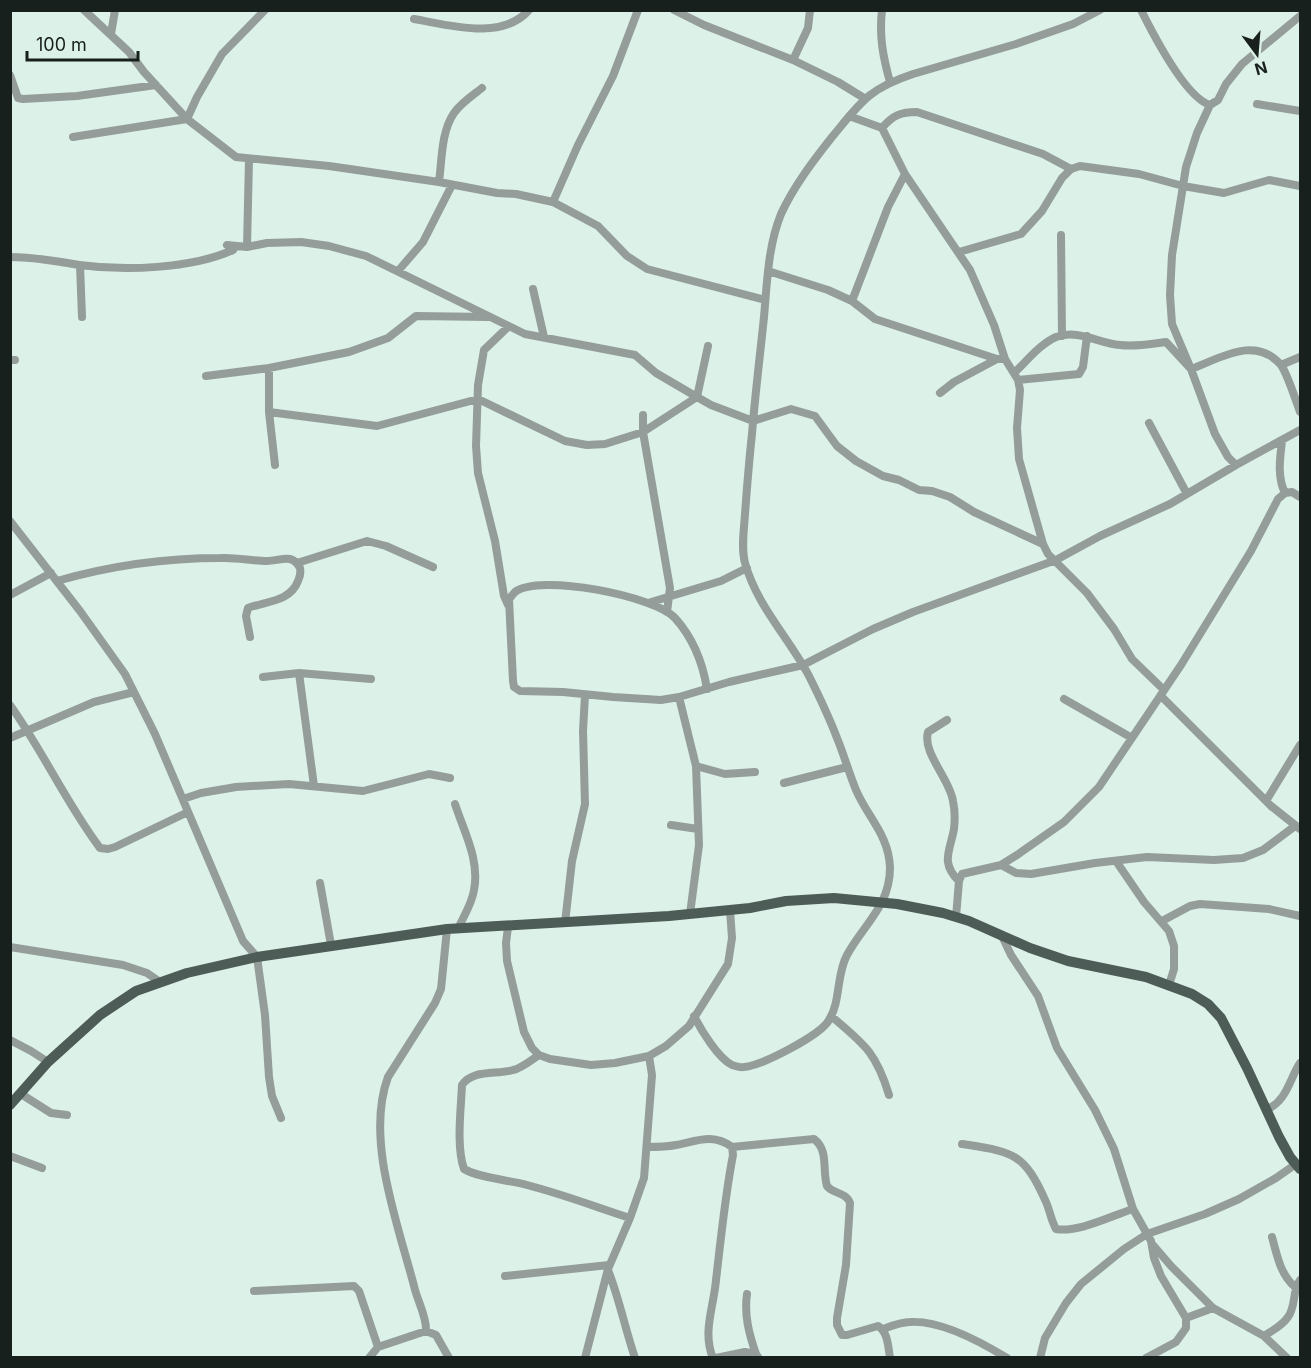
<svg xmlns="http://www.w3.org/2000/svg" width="1311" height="1368" font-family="Inter,sans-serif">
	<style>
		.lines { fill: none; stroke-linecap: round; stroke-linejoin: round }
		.minor { stroke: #949d99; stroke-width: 8 }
		.major { stroke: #4d5c56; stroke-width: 10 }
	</style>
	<rect width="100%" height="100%" fill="#dcf1e8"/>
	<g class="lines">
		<path class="minor" d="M 84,10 L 129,52 L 144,72 L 187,119 L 236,157 L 329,166 L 439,182 L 497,193 L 516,194 L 553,202 L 598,226 L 627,256 L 647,269 L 765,300
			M 674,10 L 704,25 L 793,60 L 838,82 L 864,98
			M 882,10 C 879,36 883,57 890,82
			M 1141,10 C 1153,34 1185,97 1210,105 L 1218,100 L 1226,84 L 1242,64 L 1300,16
			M 414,19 C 449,25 502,41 529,10
			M 111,34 L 115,10
			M 793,60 L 808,28 L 810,10
			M 10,75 L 18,98 L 23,99 L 77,96 L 156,85
			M 1257,104 L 1300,111
			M 1210,105 L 1197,133 L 1186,167 L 1172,255 L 1170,295 L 1172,324 L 1191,369 C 1221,358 1255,335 1281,365 C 1287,373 1296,401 1300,412
			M 849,116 L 882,128 L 905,174 L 970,270 L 994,325 L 1005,359 L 1018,380 L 1020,390 L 1017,428 L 1019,459 L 1043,544 L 1048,554 L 1087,593 L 1114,629 L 1132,659 L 1164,690
			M 882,128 C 893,115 901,112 917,112 L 1043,154 L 1071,169
			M 73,137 L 187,119 L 197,97 L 222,54 L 265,10
			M 439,182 C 442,160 441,132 454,113 C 461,103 472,96 482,88
			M 553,202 L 578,145 L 613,76 L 638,10
			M 1061,235 L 1062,336
			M 247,247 L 249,159
			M 959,252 L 1021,234 L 1042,211 L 1062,178 L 1071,169 L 1080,166 L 1139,174 L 1183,186 L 1224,193 L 1269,180 L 1300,186
			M 10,257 C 34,257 56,261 79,265 C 124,271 191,269 233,250 L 227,245 L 247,247 L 267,243 L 301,242 L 329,246 L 366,256 L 525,334 L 635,355 L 656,373 L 697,397 L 711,405 L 753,421 L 791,409 L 815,416 L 837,446 L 856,461 L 883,476 L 899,480 L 919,490 L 932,491 L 950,497 L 974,512 L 1043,544
			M 80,265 L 82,317
			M 398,271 L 423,242 L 452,185
			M 768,271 L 828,290 L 852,301 L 875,319 L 997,359
			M 533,289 L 544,337
			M 852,301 L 888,207 L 905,174
			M 508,327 L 484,350 L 478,385 L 476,446 L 478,473 L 495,541 L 504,596 L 508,605
			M 10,360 L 15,360
			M 1281,365 L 1300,357
			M 269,368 L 269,412 L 275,465
			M 1014,373 C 1026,362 1040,344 1056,337 C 1078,329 1098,343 1120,345 C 1136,347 1150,344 1166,342 L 1191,369 L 1215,434 L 1228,457 L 1236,465
			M 206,376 L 269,368 L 349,352 L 388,338 L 416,316 L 488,317
			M 1018,380 L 1079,374 L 1083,367 L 1087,336
			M 940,393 L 954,382 L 997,359 L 1002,359
			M 269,412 L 377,426 L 478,399 L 565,441 L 587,445 L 605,444 L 643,432 L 697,397 L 708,346
			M 643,415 L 643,432 L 670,588 L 667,612
			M 1149,423 L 1187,494
			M 1282,441 C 1280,458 1277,477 1285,493
			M 10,521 L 80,611 L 125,674 L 155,734 L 243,941 L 257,957 L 265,1015 L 269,1077 L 272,1096 L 281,1118
			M 297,563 L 367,541 L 386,546 L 433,567
			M 57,581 C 109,566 166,558 221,558 C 236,557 252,561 267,561 C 274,561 283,558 290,559 C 294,560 298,564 300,568 C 301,573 300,577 298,581 C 290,602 266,601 248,608 L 246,616 L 250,637
			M 10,595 L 51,573
			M 648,603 L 721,581 L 747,568
			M 263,677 L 299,673
			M 707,689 C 703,664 693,638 675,618 C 655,596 539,573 515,592 C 513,594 511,597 509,599 L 513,681 L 514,687 L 520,691 L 563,692 L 613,697 L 661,700 L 679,697 L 729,682 L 803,665 L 873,629 L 913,612 L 1056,560 L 1100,536 L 1170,504 L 1236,465 L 1300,430
			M 1161,696 L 1271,806 L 1300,829
			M 679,697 L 696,766 L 725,774 L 755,772
			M 1064,699 L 1132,738
			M 10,705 C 43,751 66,803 100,848 L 108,849 L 115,847 L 188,812
			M 947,720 L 928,732 C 922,753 950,779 953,801 C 955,810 955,820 954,829 C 950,851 940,863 959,881
			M 10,738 L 94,702 L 134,692
			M 784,783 L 847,767
			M 314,786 L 299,673 L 371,679
			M 183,799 L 201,793 L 236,787 L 289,784 L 363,791 L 429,774 L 450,778
			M 1266,801 L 1300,745
			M 455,804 C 464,832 480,860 474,890 C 472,904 463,917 458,929
			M 671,825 L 698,829
			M 1116,861 L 1144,902 L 1169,931 L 1174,946 L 1174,969 L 1169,985
			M 1001,865 L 1016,873 L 1031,874 L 1095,863 L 1147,857 L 1214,860 L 1243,858 L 1263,850 L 1295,826
			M 320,883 L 331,945
			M 690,914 L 699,845 L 696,766
			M 956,917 L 959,881 L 962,874 L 1001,865 L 1017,855 L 1064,822 L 1099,787 L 1181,665 L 1251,551 L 1278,499 L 1285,493 L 1292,492 L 1300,497
			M 1162,921 L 1190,906 L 1200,904 L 1269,909 L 1300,916
			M 565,923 L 572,861 L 585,804 L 583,731 L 585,695
			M 508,927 L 506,943 L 507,961 L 524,1032 L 532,1048 L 539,1055 L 550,1059 L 591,1065 L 615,1063 L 649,1056 L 666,1046 L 689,1026 L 728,964 L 732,938 L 730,910
			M 1002,936 L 1011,955 L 1038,996 L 1057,1048 L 1095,1110 L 1114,1149 L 1133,1209 L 1151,1241 L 1154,1258 L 1161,1276 L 1186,1318 L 1186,1328 L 1176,1342 L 1146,1358
			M 10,947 L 123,965 L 147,973 L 160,982
			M 694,1016 C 701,1030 718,1058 732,1065 C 735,1066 741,1068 744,1067 C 761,1066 821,1035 829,1020 C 841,1001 836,975 847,955 C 863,925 890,906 890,868 C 889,835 868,818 856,790 C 849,773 844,755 837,738 C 829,717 819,696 809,676 C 789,638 757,606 745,563 C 741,548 744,530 745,514 C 747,487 749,461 752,434 C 755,395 760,356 764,317 C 767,283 768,246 781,214 C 794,186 813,161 832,137 C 861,102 868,89 913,74 L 1016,44 L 1073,24 L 1100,10
			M 831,1016 C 864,1044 876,1052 889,1095
			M 10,1040 L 31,1051 L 48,1062
			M 539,1055 C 531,1060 522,1068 513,1070 C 496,1075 473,1069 462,1085 C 461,1109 456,1146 464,1169 C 479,1178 509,1180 527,1185 C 562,1194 596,1207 630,1218
			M 21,1094 L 51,1113 L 67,1115
			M 1266,1110 C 1287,1101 1289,1080 1300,1063
			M 962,1144 C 1013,1152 1024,1152 1046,1202 C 1050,1211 1051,1220 1056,1229 C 1078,1233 1111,1216 1133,1209
			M 647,1147 C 657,1147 666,1147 676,1145 C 697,1141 713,1133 732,1147 L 733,1155 C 725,1196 721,1238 716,1280 C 714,1306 702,1332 713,1358
			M 732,1147 L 814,1139 C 829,1150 822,1170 827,1186 C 833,1194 846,1192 850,1203 L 846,1265 L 837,1318 L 837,1325 L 842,1335 L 847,1335 L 878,1326 C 888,1332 888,1346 890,1358
			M 10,1156 L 42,1168
			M 1272,1237 C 1277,1255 1280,1274 1295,1287
			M 1153,1245 L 1171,1266 L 1213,1308 L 1264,1336 L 1287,1358
			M 608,1270 C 619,1298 625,1328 635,1358
			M 505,1276 L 609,1265
			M 254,1291 L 354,1286 L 359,1291 L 378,1347
			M 747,1294 C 744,1315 749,1334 756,1354
			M 1186,1318 L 1213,1308
			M 883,1329 C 891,1326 901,1322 910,1322 C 941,1320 981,1342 1007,1358
			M 426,1331 C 427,1317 417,1300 414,1286 C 398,1224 365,1139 388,1077 L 435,1003 L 441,989 L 447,929
			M 1264,1336 C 1273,1330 1282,1326 1288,1317 C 1296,1307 1292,1291 1300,1280
			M 369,1358 L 378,1347 L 426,1331 L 436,1335 L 449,1358
			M 585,1358 L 608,1269 L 630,1218 L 644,1178 L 652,1075 L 649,1056
			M 716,1358 L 745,1352 L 756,1354 L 758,1357
			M 1040,1358 L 1045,1338 L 1066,1303 L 1081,1284 L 1124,1249 L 1147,1234 L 1205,1214 L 1239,1199 L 1276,1178 L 1296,1164"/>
		<path class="major" d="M 10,1105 L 48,1062 L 100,1015 L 136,991 L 187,973 L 257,957 L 447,929 L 669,916 L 750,908 L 786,901 L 834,898 L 897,904 L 943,913 L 969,921 L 1030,948 L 1068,961 L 1146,977 L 1192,994 L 1208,1004 L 1221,1018 L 1247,1068 L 1279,1137 L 1290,1157 L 1300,1169"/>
	</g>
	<rect width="1311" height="1368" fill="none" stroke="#18201d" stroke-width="24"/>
	<g transform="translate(1257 54) rotate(164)" stroke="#dcf1e8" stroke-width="4.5" paint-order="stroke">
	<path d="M0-4.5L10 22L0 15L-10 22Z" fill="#18201d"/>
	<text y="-9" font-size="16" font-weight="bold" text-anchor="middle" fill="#18201d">N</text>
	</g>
	<path d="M27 51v9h111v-9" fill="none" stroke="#18201d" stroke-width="3"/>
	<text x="36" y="51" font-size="18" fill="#18201d" stroke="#dcf1e8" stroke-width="4.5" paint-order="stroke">100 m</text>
</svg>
